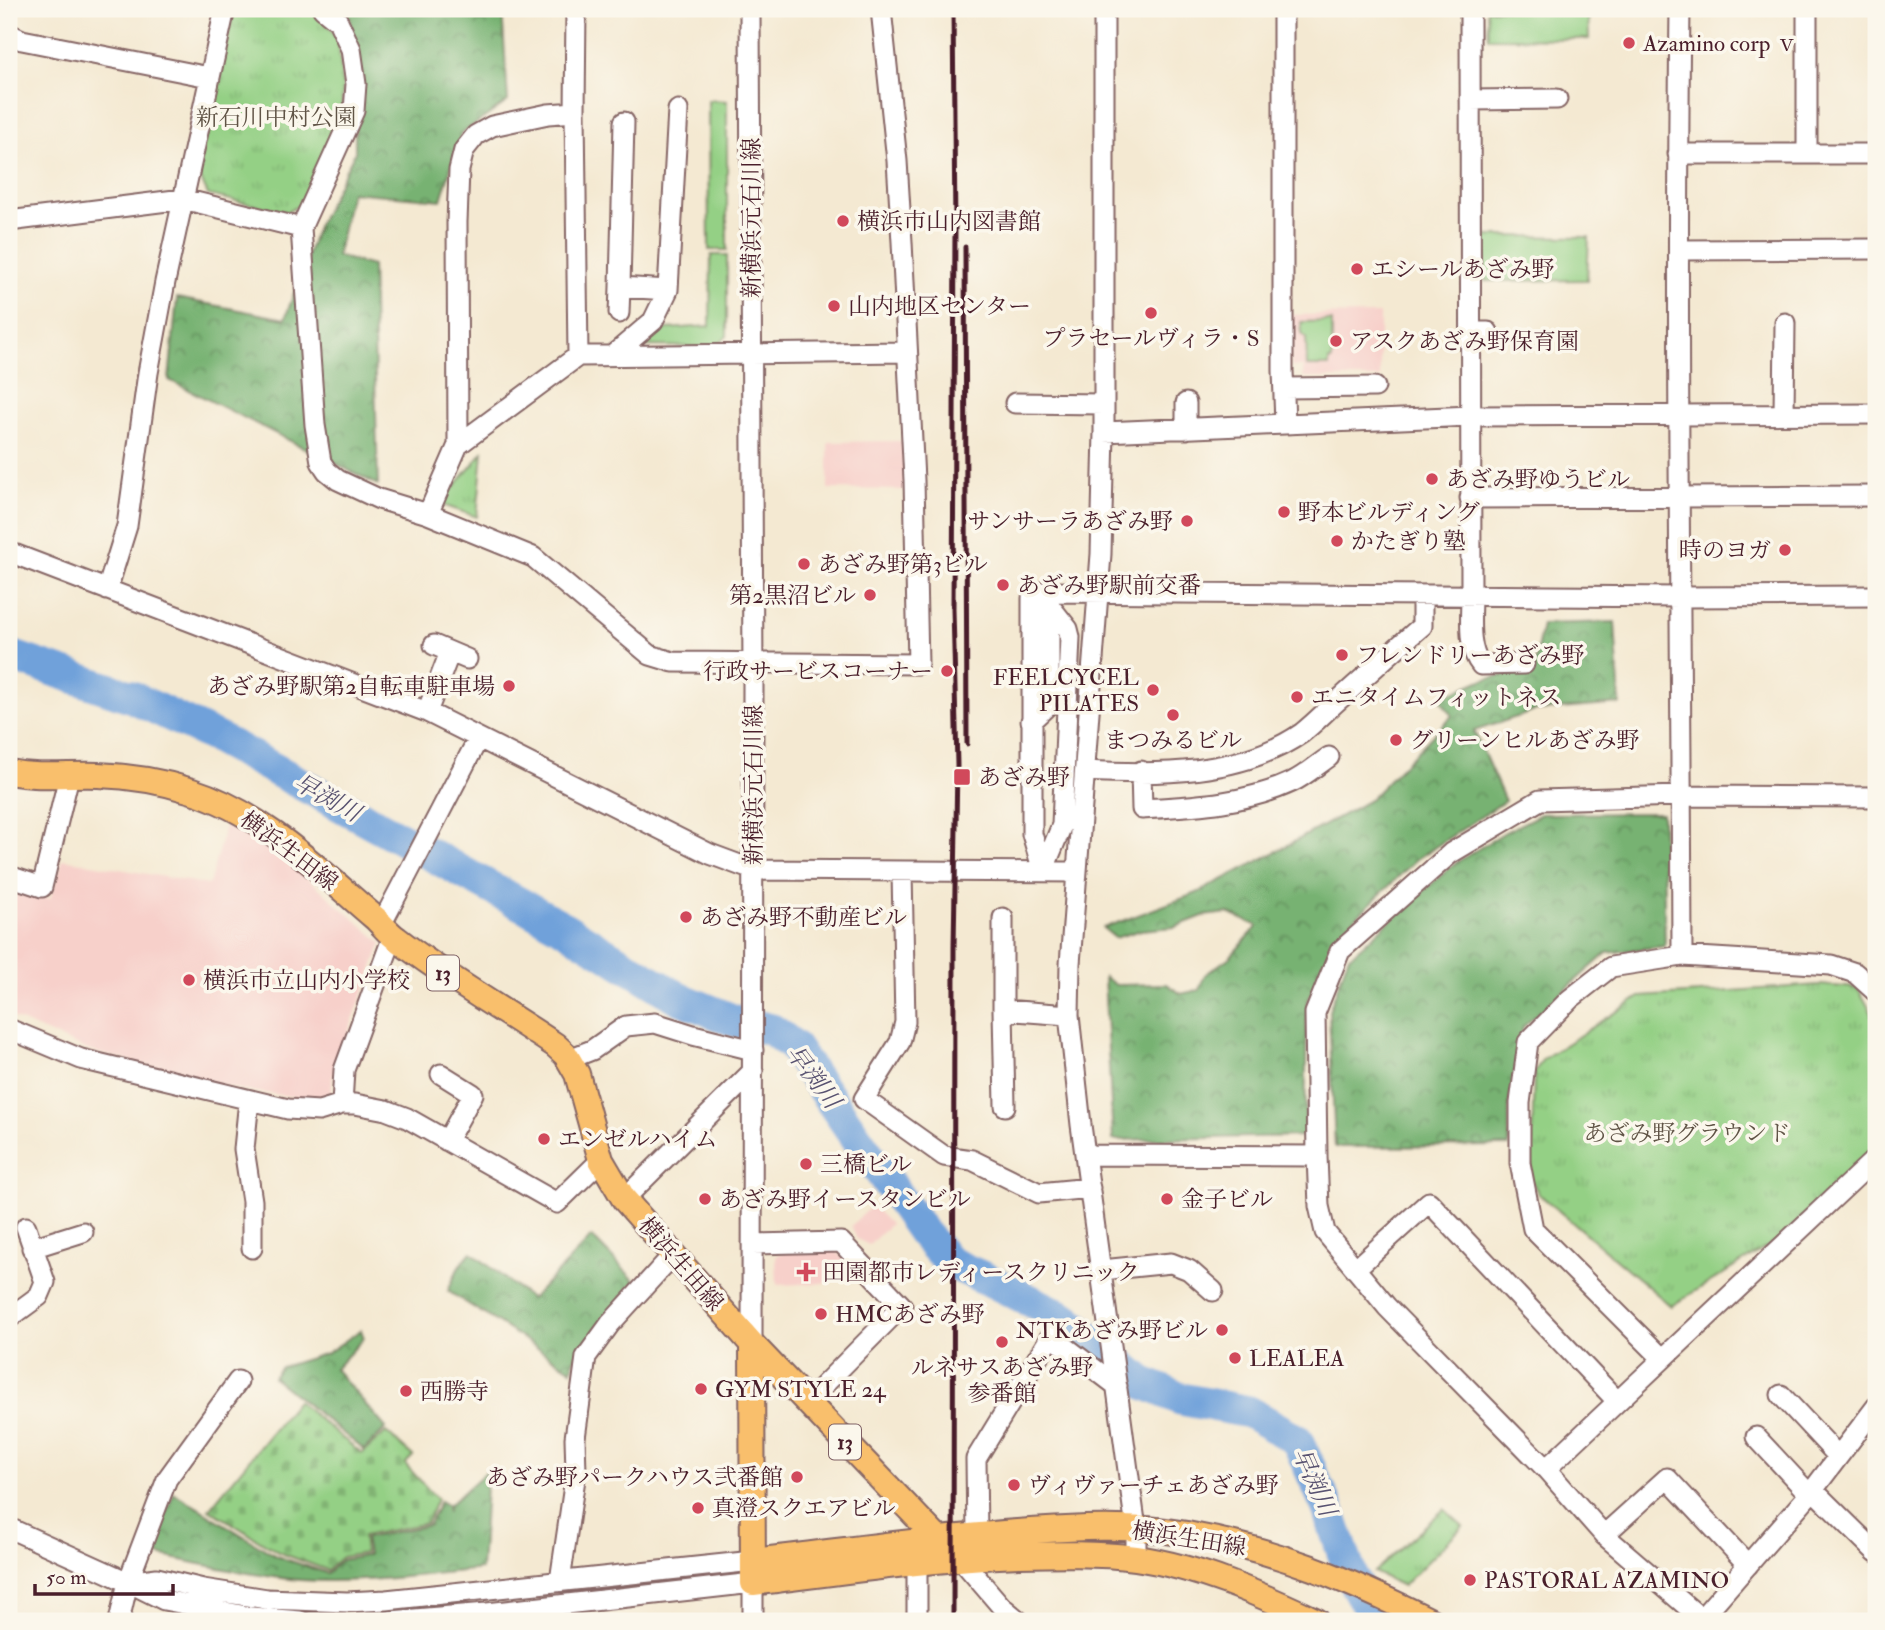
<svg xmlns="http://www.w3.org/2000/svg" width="1885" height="1630" font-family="'IM FELL Double Pica','Noto Serif JP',serif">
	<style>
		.built { fill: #f7d0ca }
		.grass { fill: #94d085; stroke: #6f7858; stroke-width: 2 }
		.forest { fill: url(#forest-crowns); stroke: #60684e; stroke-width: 2 }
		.cemetery { fill: url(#cemetery-stones); stroke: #6f7858; stroke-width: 2 }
		.park { fill: url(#park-tufts); stroke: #6f7858; stroke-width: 2 }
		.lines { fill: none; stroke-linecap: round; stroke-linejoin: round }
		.river { stroke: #70a1da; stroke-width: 33 }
		.minor-casing { stroke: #866665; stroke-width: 23 }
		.major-casing { stroke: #866665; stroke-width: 28 }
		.minor { stroke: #fff; stroke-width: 19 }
		.major { stroke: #f9bf6c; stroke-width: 24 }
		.rail { stroke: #4a1f2b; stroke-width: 5 }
		.poi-dot { fill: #d1495b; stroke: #fbf7ec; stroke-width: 2.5 }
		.labels { text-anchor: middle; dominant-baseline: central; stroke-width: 7; stroke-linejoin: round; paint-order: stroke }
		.shield { fill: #fbf7ec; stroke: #7f6065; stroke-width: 2 }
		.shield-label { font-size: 21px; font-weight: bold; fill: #4a1f2b }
		.poi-label { font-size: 23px; fill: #4a1f2b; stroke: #fbf7ec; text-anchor: start }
		.park-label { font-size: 23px; fill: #605446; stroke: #fbf7ec }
		.street-label { font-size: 23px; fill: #4a1f2b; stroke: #fbf7ec }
		.water-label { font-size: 24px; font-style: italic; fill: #595371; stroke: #fbf7ec }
	</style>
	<defs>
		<pattern id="forest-crowns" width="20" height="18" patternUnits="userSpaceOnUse" patternTransform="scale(1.75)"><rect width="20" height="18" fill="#77b272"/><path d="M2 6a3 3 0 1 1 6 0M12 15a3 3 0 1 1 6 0" fill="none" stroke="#64905e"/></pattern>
		<pattern id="cemetery-stones" width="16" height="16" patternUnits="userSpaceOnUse" patternTransform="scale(1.75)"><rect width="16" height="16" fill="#94d085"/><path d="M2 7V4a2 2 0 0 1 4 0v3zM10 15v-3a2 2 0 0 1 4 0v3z" fill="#81b273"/></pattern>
		<pattern id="park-tufts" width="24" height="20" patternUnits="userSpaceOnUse" patternTransform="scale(1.75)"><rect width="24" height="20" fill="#94d085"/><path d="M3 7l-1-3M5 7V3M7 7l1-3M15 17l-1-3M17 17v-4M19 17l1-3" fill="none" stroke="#81b273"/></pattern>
	</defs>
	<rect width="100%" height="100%" fill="#fbf7ec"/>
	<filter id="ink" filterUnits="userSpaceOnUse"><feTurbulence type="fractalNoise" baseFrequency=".0143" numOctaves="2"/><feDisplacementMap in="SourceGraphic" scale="14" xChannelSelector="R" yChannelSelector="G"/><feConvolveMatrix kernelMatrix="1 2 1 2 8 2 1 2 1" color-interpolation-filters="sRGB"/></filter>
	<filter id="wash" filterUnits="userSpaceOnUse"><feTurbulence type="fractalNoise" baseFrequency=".00686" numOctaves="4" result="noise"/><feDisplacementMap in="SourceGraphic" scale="28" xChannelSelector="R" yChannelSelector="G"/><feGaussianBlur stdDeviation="1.57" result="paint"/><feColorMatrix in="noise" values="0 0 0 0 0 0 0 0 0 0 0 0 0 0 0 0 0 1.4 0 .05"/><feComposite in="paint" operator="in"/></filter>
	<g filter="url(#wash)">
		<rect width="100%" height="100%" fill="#f4e9d2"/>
		<path class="built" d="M 1380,314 L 1380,378 L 1303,378 L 1303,367 L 1291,367 L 1291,315 Z
			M 903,441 L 905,490 L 828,489 L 828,442 Z
			M 227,819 L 262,841 L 290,863 L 382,943 L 333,1073 L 331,1092 L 320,1100 L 242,1090 L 90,1051 L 9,1016 L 9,885 L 50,899 L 63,859 L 209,885 Z
			M 872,1206 L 890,1224 L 869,1245 L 857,1239 L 851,1226 Z
			M 834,1249 L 846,1261 L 824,1283 L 777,1285 L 776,1257 L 784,1250 Z"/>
		<path class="grass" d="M 1487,9 L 1588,9 L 1589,39 L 1488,38 Z
			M 708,100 L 727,101 L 727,250 L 709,250 Z
			M 1485,236 L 1589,237 L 1587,280 L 1485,281 Z
			M 711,255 L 727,255 L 727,336 L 714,347 L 639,346 L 666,329 L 710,326 Z
			M 1332,321 L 1332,360 L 1329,360 L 1329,366 L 1307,366 L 1306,338 L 1302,334 L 1301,322 Z"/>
		<path class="forest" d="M 343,9 L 502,9 L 508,101 L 461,134 L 441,200 L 351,192 L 337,256 L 372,266 L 378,485 L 169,380 L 177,298 L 285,319 L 317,227 L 355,152 L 355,71 L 350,17 Z
			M 1615,622 L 1620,704 L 1535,711 L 1474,731 L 1505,801 L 1417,859 L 1348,925 L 1307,1002 L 1305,1136 L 1113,1140 L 1104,977 L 1116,985 L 1167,984 L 1181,994 L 1199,990 L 1205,975 L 1230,957 L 1258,926 L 1228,913 L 1203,916 L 1175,927 L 1141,930 L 1115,938 L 1103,928 L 1197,893 L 1272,854 L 1368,801 L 1452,716 L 1440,698 L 1479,681 L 1534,668 L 1542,624 Z
			M 1662,813 L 1665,946 L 1607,953 L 1523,1027 L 1509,1103 L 1509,1146 L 1335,1147 L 1329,1011 L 1348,958 L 1454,864 L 1505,832 L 1541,814 Z
			M 592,1237 L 635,1281 L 574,1359 L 572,1370 L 448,1291 L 459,1266 L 471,1252 L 531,1299 Z
			M 361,1330 L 364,1338 L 335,1369 L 386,1428 L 364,1450 L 273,1377 L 281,1367 L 327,1353 Z
			M 487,1471 L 481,1569 C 421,1575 360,1584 300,1580 C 252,1576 205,1565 158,1555 L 153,1543 L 174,1493 L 276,1556 L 327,1573 L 342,1560 L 368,1555 L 365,1538 L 429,1525 L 440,1501 L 447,1505 L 448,1513 L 448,1506 Z"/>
		<path class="cemetery" d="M 297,1401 L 362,1454 L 386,1432 L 413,1456 L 405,1464 L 437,1499 L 427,1523 L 363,1536 L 365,1553 L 342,1557 L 327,1570 L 278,1552 L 209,1509 Z"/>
		<path class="park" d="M 234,9 L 300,9 L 312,11 L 326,22 L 338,39 L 343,88 L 339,140 L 300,205 L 287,212 L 208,195 L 197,171 Z
			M 483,452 L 477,517 L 440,504 Z
			M 1820,985 L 1858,988 L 1874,1017 L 1876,1029 L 1876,1146 L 1780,1239 L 1671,1306 L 1539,1194 L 1531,1180 L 1534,1073 L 1543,1059 L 1640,997 Z
			M 1444,1509 L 1463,1526 L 1403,1586 L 1374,1572 Z"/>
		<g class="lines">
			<path class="river" d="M 9,655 L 132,697 L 221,740 L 561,926 L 679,998 L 735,1021 L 772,1030 L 792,1045 L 923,1233 L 950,1263 L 991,1281 L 1067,1319 L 1142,1382 L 1181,1399 L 1249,1412 L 1297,1440 L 1327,1506 L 1351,1576 L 1369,1609 L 1388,1621"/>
		</g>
	</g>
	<g filter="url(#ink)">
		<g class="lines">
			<g class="minor-casing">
				<path id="minor" d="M 323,9 L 338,21 L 351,49 L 356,84 L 354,111 L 301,228 L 315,425 L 321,462 L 327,471 L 338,480 L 379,499 L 428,514 L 533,557 L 650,655 L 673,662 L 918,664 L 914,480 L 902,242 L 897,161 L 881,9
					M 576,9 L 575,112 L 578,356
					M 750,9 L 753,682 L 752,1344
					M 1104,9 L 1104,432 L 1101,554 L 1070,964 L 1069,1015 L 1081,1125 L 1136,1529 L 1136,1558
					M 1283,9 L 1283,371 L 1285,423
					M 1470,9 L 1471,595 C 1471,616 1467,649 1481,665 L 1524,664
					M 1680,9 C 1676,325 1681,640 1682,956
					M 1807,9 L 1807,153
					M 9,34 L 22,40 L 209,77
					M 1470,100 L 1557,99
					M 624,122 L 620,287 L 668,290
					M 1678,154 L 1876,154
					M 9,221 L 183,199 L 301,228
					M 1679,250 L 1876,249
					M 619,313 L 620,287
					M 1470,332 L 1488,332
					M 613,355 L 653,321 L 668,290 L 678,110
					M 1284,388 L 1375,387
					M 1015,403 L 1104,404
					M 1784,413 L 1785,323
					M 1186,429 L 1186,403
					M 1104,432 L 1471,416 L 1876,414
					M 458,445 L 457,222 L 459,170 L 464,150 L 476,135 L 492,126 L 548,114 L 575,112
					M 1470,498 L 1876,496
					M 428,514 L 458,445 L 578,356 L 906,352
					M 9,552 L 427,712 L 710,854 L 753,870 L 1077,872
					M 107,590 L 127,526 L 148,373 L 165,282 L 225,9
					M 434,645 L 467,659
					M 427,712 L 450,652
					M 1031,721 L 1046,707 L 1049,701 L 1049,604
					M 1085,771 C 1157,775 1240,776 1302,733 C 1316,722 1329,708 1342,697 C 1369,673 1395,649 1422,626 L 1422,595
					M 1141,771 L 1142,809 C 1193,806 1245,804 1292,782 C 1305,776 1317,765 1329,757
					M 1043,871 L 1032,834 L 1032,598 L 1041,592 L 1681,597 L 1876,596
					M 1043,871 L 1062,825 L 1070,637 L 1068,629 L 1049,605
					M 902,872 L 905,1022 L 900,1042 L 864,1099 L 944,1156 L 972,1160 L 1039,1193 L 1090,1188
					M 9,876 L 42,887 L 69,776
					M 1003,918 L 1003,1010 L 1069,1015
					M 381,925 L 478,739
					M 1003,1010 L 1005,1106
					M 9,1029 L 81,1059 L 288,1109 L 319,1111 L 342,1104 L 355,1104 L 386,1110 L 407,1118 L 557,1203 L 601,1160
					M 569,1059 L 592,1050 L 626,1026 L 655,1023 L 693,1035 L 753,1050
					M 441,1074 L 473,1094 L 447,1141
					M 249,1100 L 244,1149 L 252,1201 L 252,1248
					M 342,1104 L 344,1070 L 393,936
					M 1086,1155 L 1317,1156
					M 624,1199 L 753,1071
					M 752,1244 L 841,1242 L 902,1306 L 807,1402
					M 32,1248 L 83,1232
					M 1355,1269 L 1429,1202 L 1617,1401
					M 1102,1270 L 1171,1263 L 1189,1270 L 1213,1291
					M 9,1318 L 39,1296 L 45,1282 L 26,1227
					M 1662,1358 L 1533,1229 L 1520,1163 L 1520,1103 L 1528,1042 L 1570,999 L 1611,967 L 1682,956 L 1831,965 L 1855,973 L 1876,992
					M 1781,1395 L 1838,1456
					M 1756,1437 L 1809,1494
					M 1546,1469 L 1876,1158
					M 1813,1490 L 1876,1552
					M 9,1528 L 128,1582 L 164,1600 L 251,1617 L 300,1621
					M 977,1535 L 976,1459 L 1051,1336 L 1117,1386
					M 1604,1535 L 1667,1478 L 1748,1565
					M 960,1558 L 1001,1606 L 1019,1621
					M 917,1563 L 917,1621
					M 560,1581 L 576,1472 L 575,1438 L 586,1357 L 610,1324 L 672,1256
					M 128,1582 L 157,1578 L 203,1589 L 267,1599 L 347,1602 L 386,1600 L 753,1561
					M 119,1621 L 128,1582 L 167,1479 L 238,1381
					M 391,1621 L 487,1613 L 753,1583 L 753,1621
					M 1699,1621 L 1813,1490 L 1876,1407
					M 1704,1621 L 1604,1535 L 1546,1469 L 1387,1307 L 1325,1232 L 1319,1206 L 1317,1156 L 1315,1013 L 1340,951 L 1451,853 L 1540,800 L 1681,796 L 1876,797"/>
			</g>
			<g class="major-casing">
				<path id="major" d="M 9,772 C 39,778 68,774 98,775 C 128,776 164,782 192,791 C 262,813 319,870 374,917 C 382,924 388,933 397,939 C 447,978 502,1009 555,1045 L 566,1055 L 577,1074 L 601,1160 L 624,1199 L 752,1344 L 938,1539
					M 752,1344 L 753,1583 C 841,1572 930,1559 1019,1555 C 1058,1554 1097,1553 1136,1558 C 1199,1567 1260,1594 1317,1621
					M 753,1561 C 841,1551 929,1538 1017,1532 C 1073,1528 1131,1524 1187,1534 C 1278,1550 1349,1580 1431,1621"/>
			</g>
			<use href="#minor" class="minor"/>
			<use href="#major" class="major"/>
			<path class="rail" d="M 953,9 L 955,230 L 953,609 L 957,765 L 954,947 L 953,1621
				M 965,247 L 967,744"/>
		</g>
	</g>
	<g class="poi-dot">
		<circle cx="1629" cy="43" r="7"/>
		<circle cx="843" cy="221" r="7"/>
		<circle cx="1357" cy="269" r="7"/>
		<circle cx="834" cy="306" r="7"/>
		<circle cx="1151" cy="313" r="7"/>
		<circle cx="1336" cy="341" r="7"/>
		<circle cx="1432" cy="479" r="7"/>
		<circle cx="1284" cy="512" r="7"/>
		<circle cx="1187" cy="521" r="7"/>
		<circle cx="1337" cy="541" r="7"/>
		<circle cx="1785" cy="550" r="7"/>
		<circle cx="804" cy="564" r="7"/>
		<circle cx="1003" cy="585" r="7"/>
		<circle cx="870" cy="595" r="7"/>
		<circle cx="1342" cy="655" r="7"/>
		<circle cx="947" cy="671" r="7"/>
		<circle cx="509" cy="686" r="7"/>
		<circle cx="1153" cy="690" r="7"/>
		<circle cx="1297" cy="697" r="7"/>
		<circle cx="1173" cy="715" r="7"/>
		<circle cx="1396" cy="740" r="7"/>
		<rect x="953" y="768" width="18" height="18" rx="3.5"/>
		<circle cx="686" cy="917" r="7"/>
		<circle cx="189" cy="980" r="7"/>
		<circle cx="544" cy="1139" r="7"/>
		<circle cx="806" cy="1164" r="7"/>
		<circle cx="705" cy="1199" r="7"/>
		<circle cx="1167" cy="1199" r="7"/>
		<path d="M802.5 1261.5h7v7h7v7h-7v7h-7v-7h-7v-7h7z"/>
		<circle cx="821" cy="1314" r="7"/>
		<circle cx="1222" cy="1330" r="7"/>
		<circle cx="1002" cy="1342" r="7"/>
		<circle cx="1235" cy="1358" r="7"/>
		<circle cx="701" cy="1389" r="7"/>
		<circle cx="406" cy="1391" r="7"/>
		<circle cx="797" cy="1477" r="7"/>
		<circle cx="1014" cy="1485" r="7"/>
		<circle cx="698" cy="1508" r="7"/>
		<circle cx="1470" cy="1580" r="7"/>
	</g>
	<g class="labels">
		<g class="shield">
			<rect x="427" y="955.5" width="32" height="35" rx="5"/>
			<rect x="829" y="1424.5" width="32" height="35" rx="5"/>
		</g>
		<g class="shield-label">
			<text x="443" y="973">13</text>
			<text x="845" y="1442">13</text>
		</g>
		<g class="poi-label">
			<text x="1643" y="43">Azamino corp ⅴ</text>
			<text x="857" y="221">横浜市山内図書館</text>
			<text x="1371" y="269">エシールあざみ野</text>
			<text x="848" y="306">山内地区センター</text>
			<text x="1151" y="338" text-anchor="middle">プラセールヴィラ・S</text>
			<text x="1350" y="341">アスクあざみ野保育園</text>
			<text x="1446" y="479">あざみ野ゆうビル</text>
			<text x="1298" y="512">野本ビルディング</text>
			<text x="1173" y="521" text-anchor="end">サンサーラあざみ野</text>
			<text x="1351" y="541">かたぎり塾</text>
			<text x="1771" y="550" text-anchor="end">時のヨガ</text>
			<text x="818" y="564">あざみ野第3ビル</text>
			<text x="1017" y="585">あざみ野駅前交番</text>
			<text x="856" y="595" text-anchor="end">第2黒沼ビル</text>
			<text x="1356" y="655">フレンドリーあざみ野</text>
			<text x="933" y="671" text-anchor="end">行政サービスコーナー</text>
			<text x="1139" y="677" text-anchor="end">FEELCYCEL<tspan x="1139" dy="26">PILATES</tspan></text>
			<text x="495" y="686" text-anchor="end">あざみ野駅第2自転車駐車場</text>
			<text x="1311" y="697">エニタイムフィットネス</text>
			<text x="1173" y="740" text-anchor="middle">まつみるビル</text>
			<text x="1410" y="740">グリーンヒルあざみ野</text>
			<text x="978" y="777">あざみ野</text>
			<text x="700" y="917">あざみ野不動産ビル</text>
			<text x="203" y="980">横浜市立山内小学校</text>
			<text x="558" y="1139">エンゼルハイム</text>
			<text x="820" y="1164">三橋ビル</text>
			<text x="719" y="1199">あざみ野イースタンビル</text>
			<text x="1181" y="1199">金子ビル</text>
			<text x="822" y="1272">田園都市レディースクリニック</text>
			<text x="835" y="1314">HMCあざみ野</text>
			<text x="1208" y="1330" text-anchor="end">NTKあざみ野ビル</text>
			<text x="1249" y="1358">LEALEA</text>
			<text x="1002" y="1367" text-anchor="middle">ルネサスあざみ野<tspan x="1002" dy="26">参番館</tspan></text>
			<text x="715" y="1389">GYM STYLE 24</text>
			<text x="420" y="1391">西勝寺</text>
			<text x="783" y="1477" text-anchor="end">あざみ野パークハウス弐番館</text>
			<text x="1028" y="1485">ヴィヴァーチェあざみ野</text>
			<text x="712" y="1508">真澄スクエアビル</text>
			<text x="1484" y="1580">PASTORAL AZAMINO</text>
		</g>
		<g class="park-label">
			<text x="276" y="117">新石川中村公園</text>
			<text x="1687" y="1133">あざみ野グラウンド</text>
		</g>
		<g class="street-label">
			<text transform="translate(751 218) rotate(-90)">新横浜元石川線</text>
			<text transform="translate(753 785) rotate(-90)">新横浜元石川線</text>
			<text transform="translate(289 851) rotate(37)">横浜生田線</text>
			<text transform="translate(681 1264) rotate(49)">横浜生田線</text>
			<text transform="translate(1189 1539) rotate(9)">横浜生田線</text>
		</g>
		<g class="water-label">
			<text transform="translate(327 798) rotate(29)">早渕川</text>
			<text transform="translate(813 1077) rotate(53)">早渕川</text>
			<text transform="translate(1314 1482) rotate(66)">早渕川</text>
		</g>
	</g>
	<rect width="1885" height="1630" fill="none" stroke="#fbf7ec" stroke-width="35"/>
	<path d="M35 1584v10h138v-10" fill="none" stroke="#4a1f2b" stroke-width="3.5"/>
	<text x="46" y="1584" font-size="21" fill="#4a1f2b" stroke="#fbf7ec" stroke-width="5" paint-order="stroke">50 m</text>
</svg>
